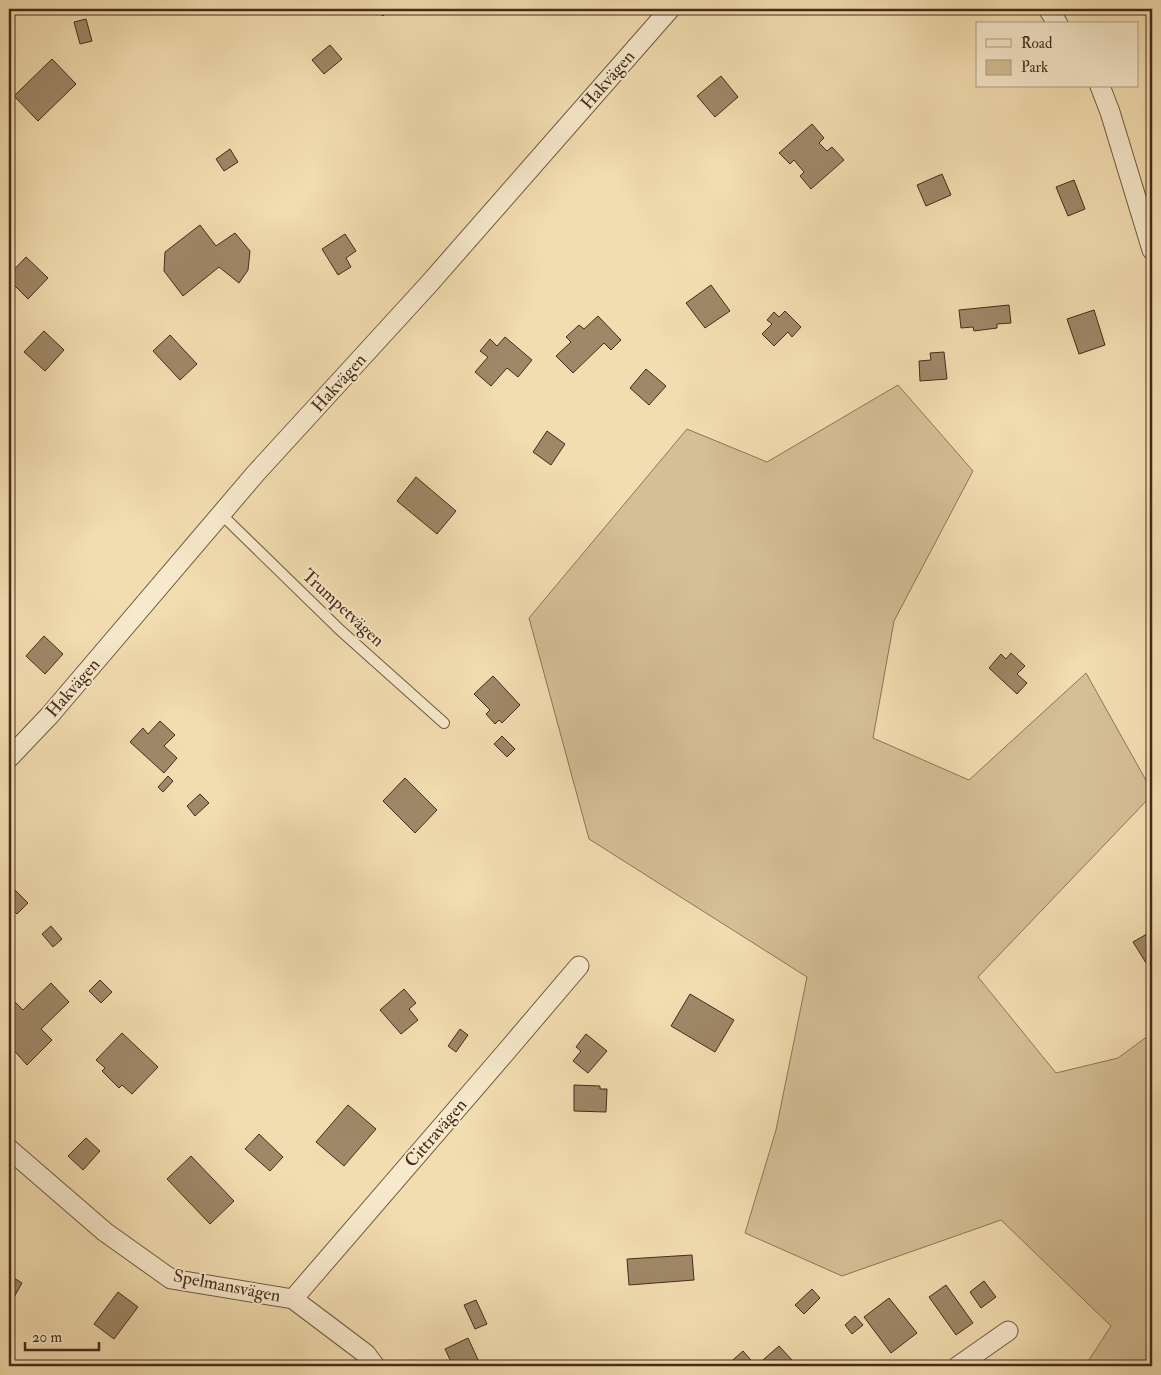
<svg xmlns="http://www.w3.org/2000/svg" width="1161" height="1375" font-family="'IM FELL Double Pica',serif">
	<style>
		.green { fill: #d5bf96; stroke: #8e7558 }
		.building { fill: #9f8868; stroke: #462b1a }
		.lines { fill: none; stroke-linecap: round; stroke-linejoin: round }
		.service-casing { stroke: #715840; stroke-width: 12 }
		.minor-casing { stroke: #715840; stroke-width: 21 }
		.service { stroke: #f7e9cc; stroke-width: 10 }
		.minor { stroke: #f7e9cc; stroke-width: 19 }
		.labels { text-anchor: middle; dominant-baseline: central; stroke-width: 4; stroke-linejoin: round; paint-order: stroke }
		.street-label { font-size: 18px; fill: #462b1a; stroke: #f7e9cc }
	</style>
	<rect width="100%" height="100%" fill="#f2ddb0"/>
	<filter id="stains"><feTurbulence type="fractalNoise" baseFrequency=".004" numOctaves="4"/><feColorMatrix values="0 0 0 0 .2 0 0 0 0 .09 0 0 0 0 .02 0 0 0 .5 -.17"/></filter>
	<radialGradient id="worn" r=".72"><stop offset=".6" stop-color="#630" stop-opacity="0"/><stop offset="1" stop-color="#630" stop-opacity=".3"/></radialGradient>
	<path class="green" d="M 898,385 L 973,471 L 894,621 L 873,738 L 969,780 L 1086,673 L 1152,791 L 1152,795 L 978,977 L 1056,1073 L 1118,1058 L 1152,1033 L 1152,1366 L 1085,1366 L 1111,1326 L 1001,1220 L 842,1276 L 745,1233 L 776,1130 L 807,977 L 589,839 L 529,618 L 687,429 L 767,462 Z"/>
	<path class="building" d="M 374,9 L 389,9 L 383,16 Z
		M 921,9 L 935,9 L 924,14 Z
		M 86,19 L 92,41 L 80,44 L 74,22 Z
		M 330,45 L 342,59 L 324,74 L 312,60 Z
		M 52,59 L 76,84 L 38,121 L 14,96 Z
		M 721,76 L 738,97 L 715,117 L 697,96 Z
		M 812,124 L 824,138 L 819,143 L 827,151 L 832,147 L 844,160 L 811,189 L 800,176 L 804,172 L 794,160 L 790,164 L 779,153 Z
		M 230,149 L 238,162 L 224,171 L 216,159 Z
		M 942,174 L 951,195 L 926,206 L 917,185 Z
		M 1074,180 L 1085,209 L 1068,216 L 1056,187 Z
		M 200,225 L 216,246 L 235,233 L 250,251 L 248,270 L 239,283 L 219,267 L 183,296 L 164,271 L 165,252 Z
		M 345,234 L 356,251 L 346,258 L 351,267 L 338,275 L 322,249 Z
		M 26,257 L 48,278 L 28,299 L 9,280 L 9,275 Z
		M 711,285 L 730,311 L 705,328 L 686,303 Z
		M 1009,305 L 1011,323 L 997,324 L 997,328 L 974,331 L 973,327 L 961,328 L 959,310 Z
		M 1094,310 L 1105,345 L 1079,354 L 1067,319 Z
		M 785,311 L 801,327 L 792,337 L 788,332 L 774,346 L 762,334 L 772,324 L 767,320 L 774,312 L 779,317 Z
		M 598,316 L 621,340 L 611,350 L 604,343 L 573,373 L 556,356 L 571,342 L 566,337 L 579,325 L 584,329 Z
		M 44,331 L 64,350 L 45,371 L 24,352 Z
		M 170,335 L 197,364 L 180,380 L 153,351 Z
		M 505,337 L 532,360 L 518,377 L 507,368 L 491,386 L 475,372 L 488,357 L 480,351 L 490,339 L 497,346 Z
		M 944,352 L 947,379 L 920,381 L 919,361 L 931,360 L 930,353 Z
		M 646,369 L 666,386 L 649,405 L 630,388 Z
		M 547,431 L 565,444 L 551,465 L 533,452 Z
		M 416,477 L 456,511 L 437,534 L 397,501 Z
		M 44,636 L 63,654 L 45,674 L 26,656 Z
		M 1011,653 L 1025,666 L 1017,674 L 1027,683 L 1017,694 L 989,668 L 1001,654 L 1006,659 Z
		M 493,676 L 520,705 L 502,723 L 499,720 L 495,724 L 486,714 L 490,710 L 474,694 Z
		M 160,721 L 175,735 L 164,746 L 177,758 L 164,773 L 130,742 L 143,728 L 148,734 Z
		M 502,736 L 515,749 L 507,757 L 494,744 Z
		M 168,776 L 173,781 L 163,792 L 158,787 Z
		M 405,778 L 437,810 L 415,833 L 383,801 Z
		M 200,794 L 209,803 L 195,816 L 187,806 Z
		M 15,890 L 28,903 L 17,914 L 9,906 L 9,896 Z
		M 51,926 L 62,939 L 53,947 L 42,934 Z
		M 1152,931 L 1152,963 L 1148,966 L 1133,942 Z
		M 100,980 L 112,992 L 101,1003 L 89,991 Z
		M 51,983 L 69,1002 L 41,1029 L 52,1040 L 27,1065 L 9,1045 L 9,1006 L 14,1001 L 23,1010 Z
		M 404,989 L 416,1003 L 409,1009 L 418,1020 L 401,1034 L 380,1010 Z
		M 690,994 L 734,1020 L 715,1052 L 671,1026 Z
		M 460,1029 L 468,1035 L 456,1052 L 448,1046 Z
		M 122,1033 L 158,1067 L 132,1094 L 122,1085 L 119,1088 L 102,1071 L 105,1068 L 96,1060 Z
		M 586,1034 L 607,1051 L 588,1073 L 573,1061 L 581,1051 L 576,1047 Z
		M 574,1085 L 600,1086 L 600,1089 L 607,1089 L 606,1112 L 574,1111 Z
		M 348,1105 L 376,1129 L 344,1166 L 316,1142 Z
		M 259,1134 L 283,1157 L 270,1171 L 245,1149 Z
		M 86,1138 L 100,1151 L 83,1170 L 68,1156 Z
		M 191,1156 L 234,1201 L 210,1224 L 167,1179 Z
		M 692,1255 L 694,1280 L 629,1285 L 627,1259 Z
		M 9,1275 L 22,1283 L 9,1306 Z
		M 984,1281 L 996,1297 L 981,1308 L 970,1292 Z
		M 946,1285 L 973,1323 L 956,1335 L 929,1297 Z
		M 812,1289 L 820,1298 L 804,1314 L 795,1305 Z
		M 118,1292 L 138,1307 L 114,1339 L 94,1324 Z
		M 889,1298 L 917,1333 L 891,1353 L 864,1317 Z
		M 476,1300 L 487,1324 L 475,1329 L 464,1305 Z
		M 855,1316 L 863,1325 L 852,1334 L 845,1325 Z
		M 468,1338 L 481,1366 L 453,1366 L 445,1349 Z
		M 779,1346 L 792,1360 L 785,1366 L 726,1366 L 743,1351 L 756,1366 Z"/>
	<g class="lines">
		<g class="service-casing">
			<path id="service" d="M 221,514 L 340,630 L 444,723"/>
		</g>
		<g class="minor-casing">
			<path id="minor" d="M 1048,9 L 1058,24
				M 1100,86 L 1110,112 L 1152,250
				M 9,758 L 49,716 L 256,473 L 428,285 L 670,9
				M 9,1149 L 105,1232 L 171,1279 L 293,1299 L 366,1354 L 375,1366
				M 293,1299 L 505,1053 L 579,966
				M 958,1366 L 1008,1331"/>
		</g>
		<use href="#service" class="service"/>
		<use href="#minor" class="minor"/>
	</g>
	<g class="labels">
		<g class="street-label">
			<text transform="translate(608 80) rotate(-49)">Hakvägen</text>
			<text transform="translate(339 383) rotate(-48)">Hakvägen</text>
			<text transform="translate(343 608) rotate(43)">Trumpetvägen</text>
			<text transform="translate(73 688) rotate(-49)">Hakvägen</text>
			<text transform="translate(436 1133) rotate(-49)">Cittravägen</text>
			<text transform="translate(227 1286) rotate(11)">Spelmansvägen</text>
		</g>
	</g>
	<rect width="1161" height="1375" fill="none" stroke="#f2ddb0" stroke-width="30"/>
	<rect x="10" y="10" width="1141" height="1355" fill="none" stroke="#462b1a" stroke-width="2.5"/>
	<rect x="15" y="15" width="1131" height="1345" fill="none" stroke="#462b1a"/>
	<rect x="976" y="22" width="162" height="65" fill="#f7e9cc" stroke="#b09d85"/>
	<rect x="986" y="39" width="25" height="8" fill="#f7e9cc" stroke="#b09d85"/>
	<text x="1021" y="48" font-size="15" fill="#462b1a">Road</text>
	<rect x="986" y="60" width="25" height="15" fill="#d5bf96" stroke="#b09d85"/>
	<text x="1021" y="72" font-size="15" fill="#462b1a">Park</text>
	<path d="M25 1342v8h74v-8" fill="none" stroke="#462b1a" stroke-width="2.5"/>
	<text x="32" y="1342" font-size="15" fill="#462b1a" stroke="#f7e9cc" stroke-width="4" paint-order="stroke">20 m</text>
	<rect width="100%" height="100%" filter="url(#stains)"/>
	<rect width="100%" height="100%" fill="url(#worn)"/>
</svg>
